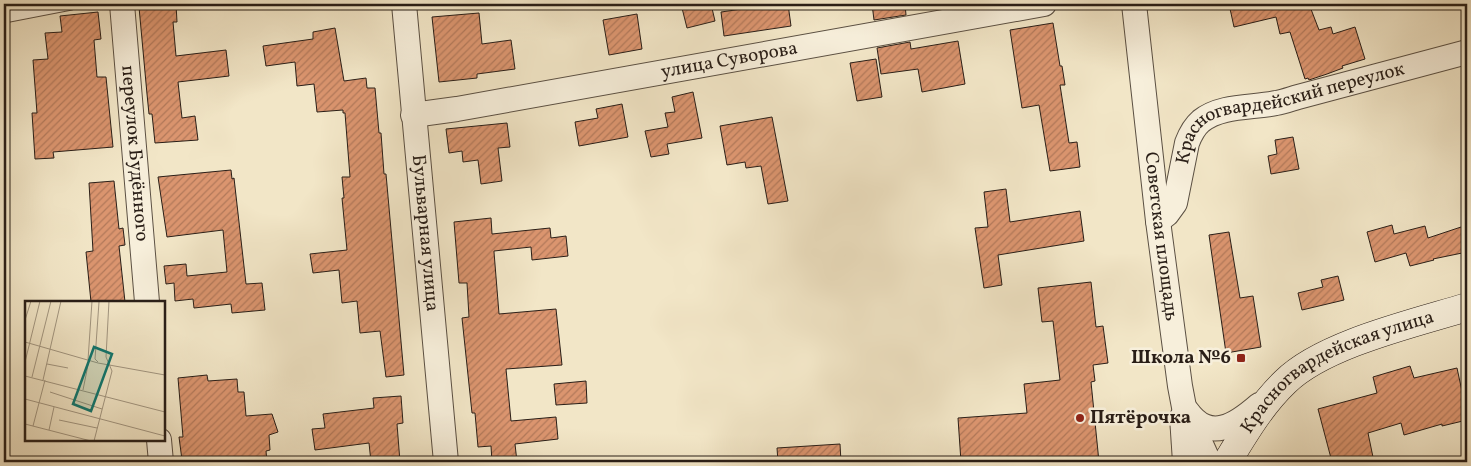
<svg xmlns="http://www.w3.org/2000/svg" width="1471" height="466" font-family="Vollkorn,serif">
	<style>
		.building { fill: url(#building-hatch); stroke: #291e17 }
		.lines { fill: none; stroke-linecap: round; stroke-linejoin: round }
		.lane-casing { stroke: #5b5043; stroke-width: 13 }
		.street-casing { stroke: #5b5043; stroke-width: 26 }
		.secondary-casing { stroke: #291e17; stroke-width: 29 }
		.lane { stroke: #f7efdb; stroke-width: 11 }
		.street { stroke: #f7efdb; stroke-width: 24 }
		.secondary { stroke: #f7efdb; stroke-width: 28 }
		.poi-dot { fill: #8f2418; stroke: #f7efdb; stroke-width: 2 }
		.labels { text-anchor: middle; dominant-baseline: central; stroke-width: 5; stroke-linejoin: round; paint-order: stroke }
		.street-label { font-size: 19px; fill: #291e17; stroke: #f7efdb }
		.poi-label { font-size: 19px; font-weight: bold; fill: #291e17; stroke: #f7efdb; text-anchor: end }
		.inset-road { fill: none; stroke: #a29681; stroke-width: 1 }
		.view { fill: #0f766e; fill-opacity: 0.15; stroke: #0f766e; stroke-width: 2.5 }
		.inset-edge { fill: none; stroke: #291e17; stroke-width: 2.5 }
	</style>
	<defs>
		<pattern id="building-hatch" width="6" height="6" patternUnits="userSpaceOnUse" patternTransform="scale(1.25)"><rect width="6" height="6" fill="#db956f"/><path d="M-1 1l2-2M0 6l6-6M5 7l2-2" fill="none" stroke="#b2795a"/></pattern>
	</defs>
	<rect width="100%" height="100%" fill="#f2e6c7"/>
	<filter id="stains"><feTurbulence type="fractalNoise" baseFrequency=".004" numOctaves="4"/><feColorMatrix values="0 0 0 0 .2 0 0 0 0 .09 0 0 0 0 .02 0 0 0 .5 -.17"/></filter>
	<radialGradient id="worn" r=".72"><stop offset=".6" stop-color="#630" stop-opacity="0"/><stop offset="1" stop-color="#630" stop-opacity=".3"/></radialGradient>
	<path class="building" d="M 176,4 L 177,22 L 173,22 L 176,56 L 226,50 L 229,76 L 178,82 L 182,118 L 195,116 L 198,140 L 155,143 L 152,114 L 149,114 L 147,94 L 139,7 Z
		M 681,4 L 711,4 L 715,21 L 687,28 Z
		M 777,4 L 788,4 L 791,26 L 724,36 L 721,12 Z
		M 872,4 L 905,4 L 906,15 L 874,20 Z
		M 1229,4 L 1309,4 L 1319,30 L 1331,27 L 1333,34 L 1355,27 L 1365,59 L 1342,66 L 1343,68 L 1327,74 L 1309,80 L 1308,78 L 1305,79 L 1290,32 L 1280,34 L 1276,17 L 1234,27 Z
		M 98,12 L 101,39 L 94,40 L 97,77 L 106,77 L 113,147 L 53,152 L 54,158 L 35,159 L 32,113 L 37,113 L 33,60 L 48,59 L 45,33 L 62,32 L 60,16 Z
		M 479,13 L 482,44 L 511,40 L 515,69 L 477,74 L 477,78 L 439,82 L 432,17 Z
		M 637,14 L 642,49 L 609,55 L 603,20 Z
		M 1053,23 L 1060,66 L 1062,66 L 1065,85 L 1060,85 L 1069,143 L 1077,142 L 1080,167 L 1050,171 L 1039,105 L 1022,108 L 1010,30 Z
		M 335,28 L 344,81 L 366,78 L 367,88 L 375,88 L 379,133 L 381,133 L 384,174 L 386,174 L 404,375 L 386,377 L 380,331 L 360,333 L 357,301 L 342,303 L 339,270 L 313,273 L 310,254 L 347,250 L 342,198 L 344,198 L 342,177 L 350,177 L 345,113 L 343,113 L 343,110 L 317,112 L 314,84 L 297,86 L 295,62 L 266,66 L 263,46 L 313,39 L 313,32 Z
		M 958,41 L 965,84 L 922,92 L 918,69 L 881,74 L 877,48 L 910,42 L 911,49 Z
		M 876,59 L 882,97 L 857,101 L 850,63 Z
		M 693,92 L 702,138 L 667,144 L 669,154 L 651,157 L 645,131 L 668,127 L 665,113 L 675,112 L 672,97 Z
		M 622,104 L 628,137 L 579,146 L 575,122 L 598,118 L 596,109 Z
		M 772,117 L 788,201 L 768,204 L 761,166 L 746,168 L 745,162 L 727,165 L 720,126 Z
		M 507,123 L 510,147 L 498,148 L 502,181 L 481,184 L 478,160 L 463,162 L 462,151 L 449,153 L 446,129 Z
		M 1293,137 L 1299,169 L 1271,174 L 1268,156 L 1277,154 L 1275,140 Z
		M 231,170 L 232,179 L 234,178 L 246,284 L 262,283 L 265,310 L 232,313 L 231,304 L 194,308 L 193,299 L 175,301 L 174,283 L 166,284 L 164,266 L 186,264 L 187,276 L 227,272 L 223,230 L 167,237 L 158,177 Z
		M 114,181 L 119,229 L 123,228 L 125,245 L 119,246 L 125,302 L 91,302 L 86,252 L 93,251 L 89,183 Z
		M 1006,189 L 1010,222 L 1080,211 L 1084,241 L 998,255 L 1002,285 L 984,288 L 975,228 L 988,227 L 984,192 Z
		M 491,218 L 492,234 L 550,228 L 551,238 L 566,236 L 568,256 L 532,260 L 531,247 L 494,251 L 494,252 L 499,314 L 556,309 L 562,365 L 506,369 L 511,421 L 556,417 L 558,439 L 515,444 L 517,462 L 492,462 L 491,446 L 478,447 L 475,413 L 472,413 L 462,318 L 469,317 L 467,283 L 459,283 L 454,222 Z
		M 1392,225 L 1394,234 L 1425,226 L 1428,238 L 1467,225 L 1467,252 L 1433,259 L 1434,260 L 1410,266 L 1406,253 L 1375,262 L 1367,232 Z
		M 1229,232 L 1240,298 L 1253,296 L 1261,347 L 1226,353 L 1209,235 Z
		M 1338,276 L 1344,300 L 1302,310 L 1298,293 L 1323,287 L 1321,280 Z
		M 1091,282 L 1096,327 L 1103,326 L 1108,363 L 1093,365 L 1095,381 L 1091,382 L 1099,462 L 961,462 L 958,418 L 1027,413 L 1024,384 L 1060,380 L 1053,321 L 1042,322 L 1038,288 Z
		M 1410,366 L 1414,378 L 1457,368 L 1463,396 L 1467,395 L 1467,420 L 1442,426 L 1442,424 L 1404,435 L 1401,423 L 1368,433 L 1374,462 L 1332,462 L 1318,409 L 1377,393 L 1373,377 Z
		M 207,375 L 208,381 L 237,379 L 238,392 L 244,392 L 246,416 L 272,414 L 278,432 L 269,435 L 270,450 L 266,451 L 267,462 L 188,462 L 188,460 L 182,460 L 179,437 L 183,437 L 178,378 Z
		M 586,381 L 587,403 L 556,405 L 554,384 Z
		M 401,396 L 403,423 L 397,424 L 400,462 L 371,462 L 369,443 L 315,450 L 312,429 L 325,428 L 323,414 L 374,408 L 373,398 Z
		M 840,444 L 841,462 L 778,462 L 777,448 Z"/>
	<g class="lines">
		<g class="lane-casing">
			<path id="lane" d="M 4,17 L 71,4"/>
		</g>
		<g class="street-casing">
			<g id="street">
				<path id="s1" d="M 122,4 L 147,302"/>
				<path id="s2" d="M 404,4 L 446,462"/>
				<path id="s3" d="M 1134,4 L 1158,221 L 1180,386 L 1184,407 L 1209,462"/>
				<path id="s4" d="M 413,115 L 457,109 L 1044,4"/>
				<path id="s5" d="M 1158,221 L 1167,214 L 1175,203 L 1187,143 C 1190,135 1194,127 1201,121 C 1221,105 1252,108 1276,103 C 1283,102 1291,99 1298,97 L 1467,52"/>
				<path d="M 1187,411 C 1210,443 1236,425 1259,405"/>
				<path d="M 1182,417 L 1185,462"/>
				<path d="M 159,440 L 161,462"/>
			</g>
		</g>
		<g class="secondary-casing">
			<g id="secondary">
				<path id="s6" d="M 1227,462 C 1244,434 1261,405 1285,382 C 1323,344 1415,323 1467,307"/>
			</g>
		</g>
		<use href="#lane" class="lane"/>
		<use href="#street" class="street"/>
		<use href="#secondary" class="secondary"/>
	</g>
	<g class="poi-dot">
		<rect x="1236" y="353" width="10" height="10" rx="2.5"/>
		<circle cx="1080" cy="418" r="5"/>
	</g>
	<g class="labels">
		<g class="street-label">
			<text stroke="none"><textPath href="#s4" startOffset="321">улица Суворова</textPath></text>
			<text stroke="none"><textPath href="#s5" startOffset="194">Красногвардейский переулок</textPath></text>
			<text stroke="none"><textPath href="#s1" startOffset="150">переулок Будённого</textPath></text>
			<text stroke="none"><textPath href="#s2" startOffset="230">Бульварная улица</textPath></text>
			<text stroke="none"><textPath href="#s3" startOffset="234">Советская площадь</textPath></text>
			<text stroke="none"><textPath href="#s6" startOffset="149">Красногвардейская улица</textPath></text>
		</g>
		<g class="poi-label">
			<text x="1231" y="358">Школа №6</text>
			<text x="1090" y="418" text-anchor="start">Пятёрочка</text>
		</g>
	</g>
	<g transform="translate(25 301)">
		<rect width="140" height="140" fill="#f2e6c7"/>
		<path class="inset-road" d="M 0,19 L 6,0M 0,41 L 73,62 L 140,74M 63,59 L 67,0M 0,61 L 15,0M 73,61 L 70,58 L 74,1M 22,63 L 43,67M 84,63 L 81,56 L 84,0M 0,75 L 140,111M 7,76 L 26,0M 18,79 L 36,0M 58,89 L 64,59M 25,91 L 77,108M 0,98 L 140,135M 34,119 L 72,127M 0,123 L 66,140M 8,125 L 20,79M 24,129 L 29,106M 69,140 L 87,70 L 84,63"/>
		<path class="view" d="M 69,46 L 87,53 L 66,110 L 48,103 Z"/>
		<rect width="140" height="140" class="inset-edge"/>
	</g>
	<rect width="1471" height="466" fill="none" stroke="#f2e6c7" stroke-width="20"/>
	<rect x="5" y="5" width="1461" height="456" fill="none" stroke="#291e17" stroke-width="2.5"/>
	<rect x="10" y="10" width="1451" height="446" fill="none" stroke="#291e17"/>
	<rect width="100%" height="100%" filter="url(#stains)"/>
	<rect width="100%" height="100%" fill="url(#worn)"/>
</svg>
